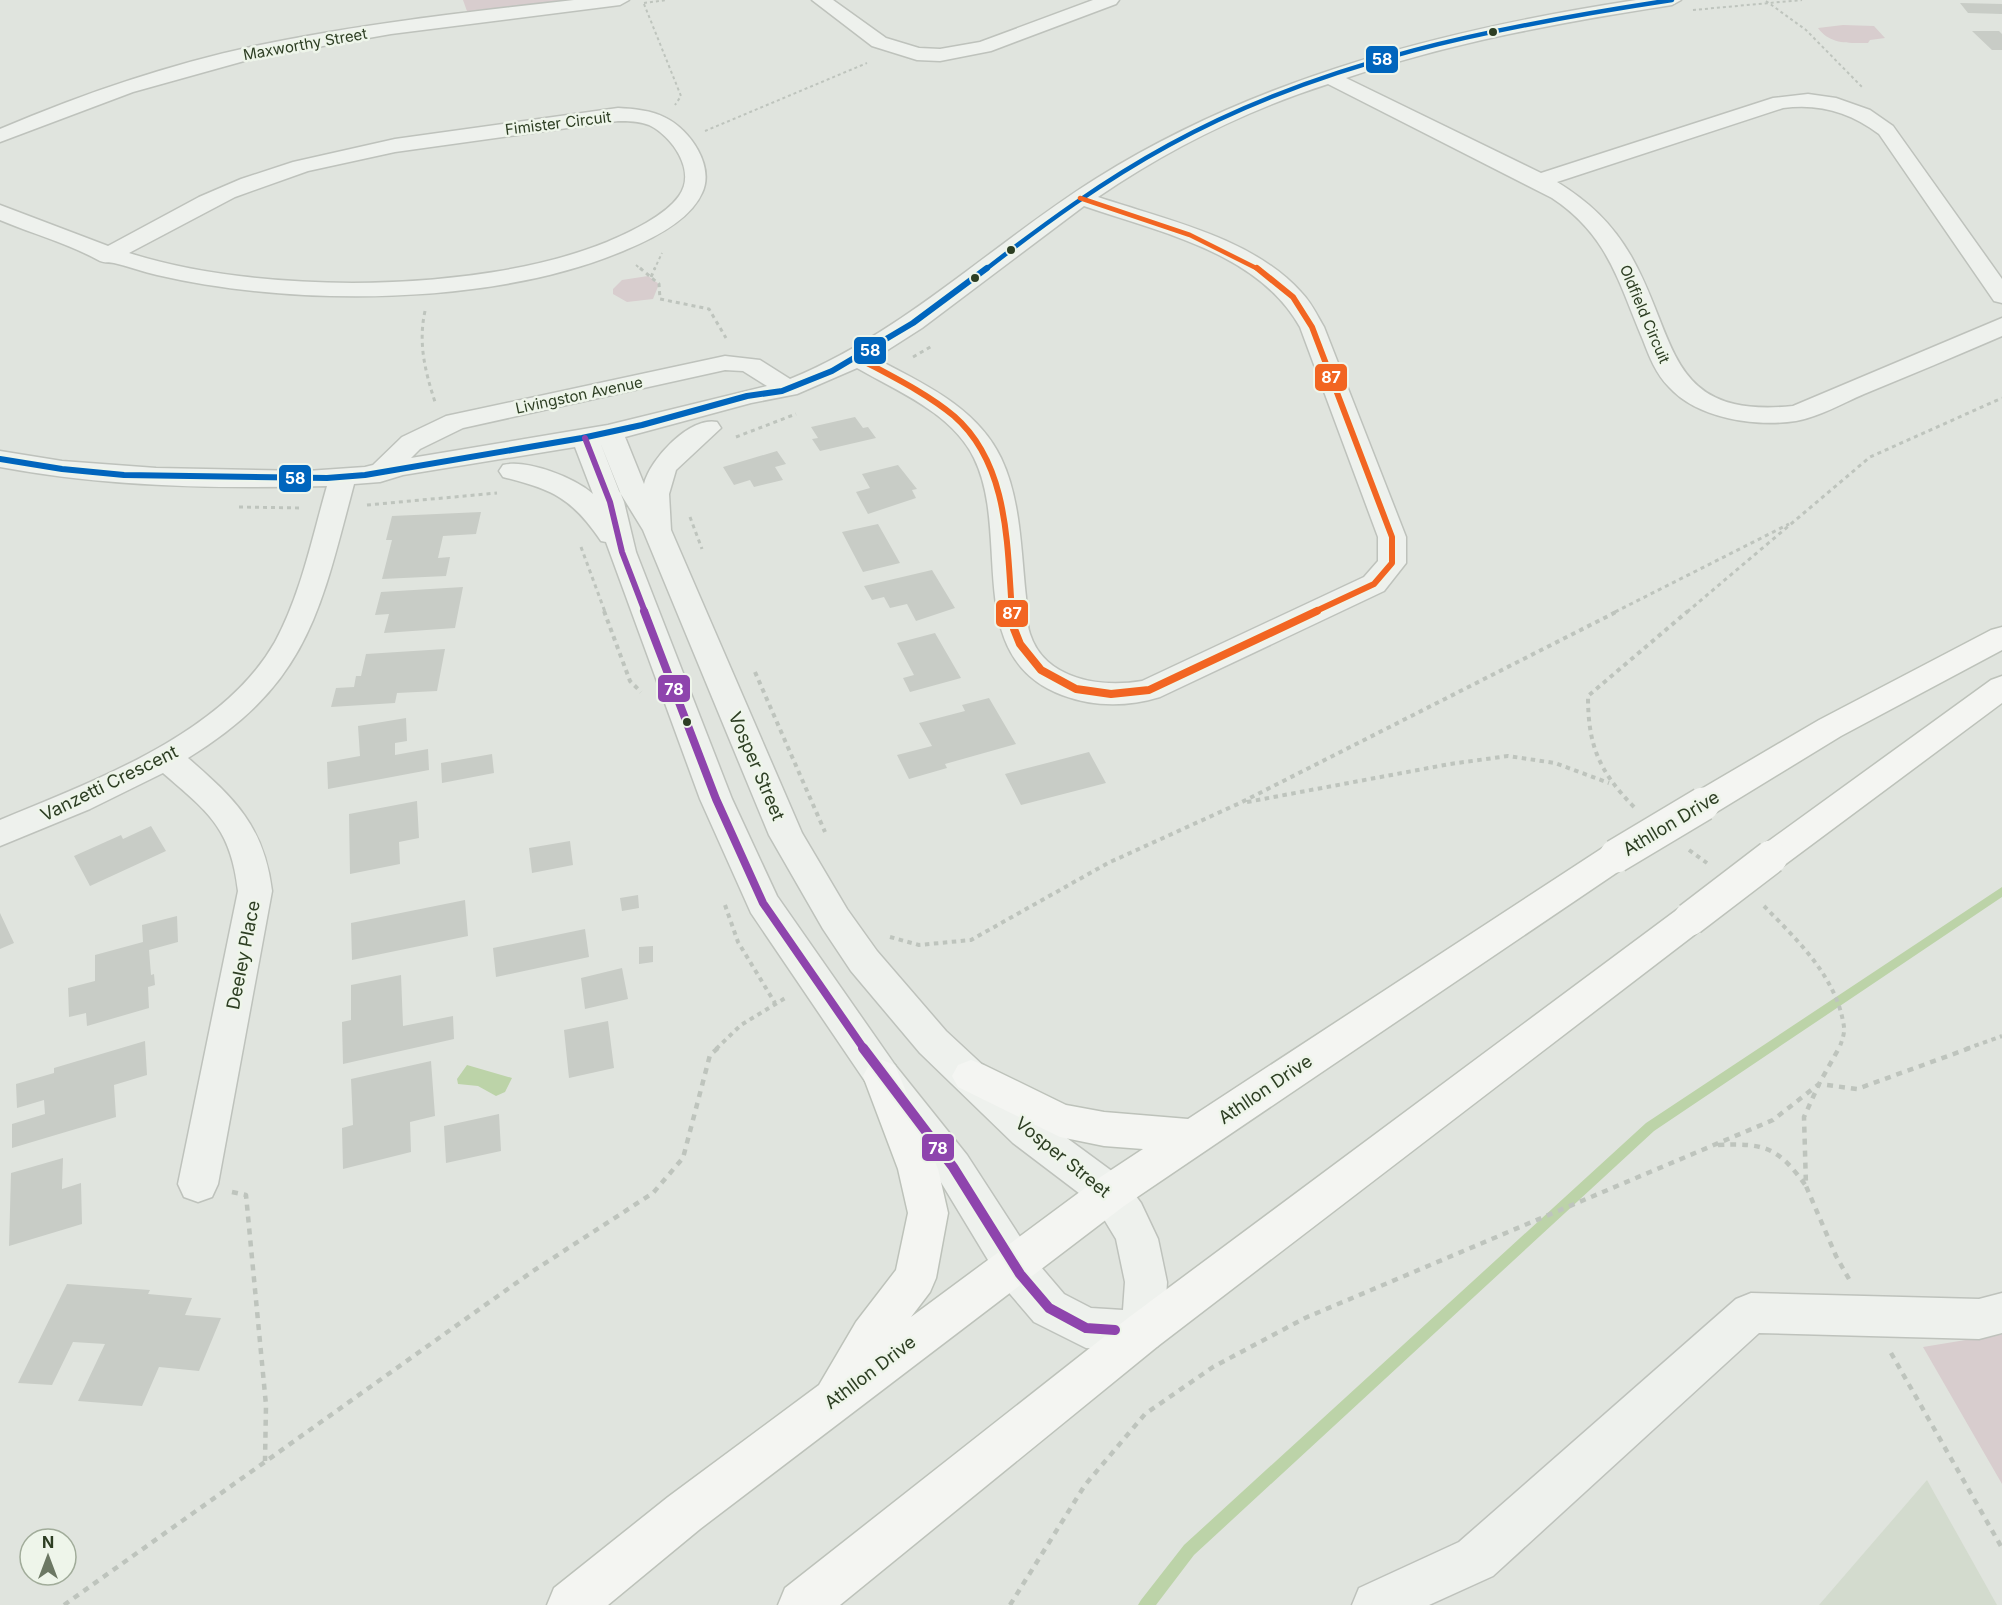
<svg xmlns="http://www.w3.org/2000/svg" width="2002" height="1605" font-family="Inter,sans-serif">
	<style>
		.built { fill: #d3dbce }
		.green { fill: #d8cdce }
		.water { fill: #bcd3a8 }
		.lines { fill: none; stroke-linecap: round; stroke-linejoin: round }
		.stream { fill: #bcd3a8; fill-rule: evenodd }
		.building { fill: #c8ccc6 }
		.minor-casing { stroke: #bec2bc; stroke-width: 3 }
		.major-casing { stroke: #bdc2ba; stroke-width: 3 }
		.path-far3 { stroke: #bec4bd; stroke-width: 2; stroke-dasharray: 3 3; stroke-linecap: butt }
		.path-far2 { stroke: #bec4bd; stroke-width: 3; stroke-dasharray: 4 4; stroke-linecap: butt }
		.path-far1 { stroke: #bec4bd; stroke-width: 4; stroke-dasharray: 4.5 4.5; stroke-linecap: butt }
		.path { stroke: #bec4bd; stroke-width: 4.5; stroke-dasharray: 6 6; stroke-linecap: butt }
		.minor { fill: #eef1ed; fill-rule: evenodd }
		.major { fill: #f4f5f2; fill-rule: evenodd }
		.major-bridge-casing { stroke: #bdc2ba; stroke-width: 36; stroke-linecap: butt }
		.major-bridge { stroke: #f4f5f2; stroke-width: 33 }
		.bus-1-far1-casing { stroke: #eef5ea; stroke-width: 8 }
		.bus-1-casing { stroke: #eef5ea; stroke-width: 10 }
		.bus-2-far2-casing { stroke: #eef5ea; stroke-width: 8 }
		.bus-2-far1-casing { stroke: #eef5ea; stroke-width: 10 }
		.bus-2-casing { stroke: #eef5ea; stroke-width: 12 }
		.bus-3-far2-casing { stroke: #eef5ea; stroke-width: 10 }
		.bus-3-far1-casing { stroke: #eef5ea; stroke-width: 12 }
		.bus-3-casing { stroke: #eef5ea; stroke-width: 14 }
		.bus-1-far1 { stroke: #0065bd; stroke-width: 4.5 }
		.bus-1 { stroke: #0065bd; stroke-width: 6 }
		.bus-2-far2 { stroke: #f26522; stroke-width: 4.5 }
		.bus-2-far1 { stroke: #f26522; stroke-width: 6 }
		.bus-2 { stroke: #f26522; stroke-width: 8 }
		.bus-3-far2 { stroke: #8e44ad; stroke-width: 6 }
		.bus-3-far1 { stroke: #8e44ad; stroke-width: 8 }
		.bus-3 { stroke: #8e44ad; stroke-width: 10 }
		.bus-dot { fill: #2d3e23; stroke: #eef5ea; stroke-width: 2 }
		.labels { text-anchor: middle; dominant-baseline: central; stroke-width: 5; stroke-linejoin: round; paint-order: stroke }
		.far-street-label { font-size: 15px; fill: #2d3e23; stroke: #eef5ea }
		.street-label { font-size: 18px; fill: #2d3e23; stroke: #eef5ea }
		.line-badge { stroke: #eef5ea; stroke-width: 2 }
		.badge-label { font-size: 16px; text-anchor: middle; font-weight: bold; fill: #fff }
	</style>
	<rect width="100%" height="100%" fill="#e0e4de"/>
	<path class="built" d="M 1927,1480 L 1997,1605 L 1819,1605 Z"/>
	<path class="green" d="M 463,0 L 566,0 L 468,14 Z
		M 1843,25 L 1874,26 L 1885,38 L 1870,40 L 1868,43 C 1850,43 1830,45 1818,28 Z
		M 648,276 L 659,284 L 653,299 L 627,302 L 613,294 L 613,289 L 622,280 Z
		M 2002,1334 L 2002,1484 L 1923,1347 Z"/>
	<path class="water" d="M 467,1065 L 512,1078 L 505,1092 L 496,1096 L 478,1086 L 458,1084 L 457,1079 Z"/>
	<g class="lines">
		<path class="stream" d="M 2002,887 L 2002,897 L 1654,1131 L 1194,1555 L 1156,1605 L 1138,1605 L 1141,1600 L 1184,1545 L 1646,1123 Z"/>
	</g>
	<path class="building" d="M 1960,3 L 2002,4 L 2002,14 L 1968,13 Z
		M 1972,31 L 1999,31 L 2002,34 L 2002,50 L 1992,50 Z
		M 855,417 L 863,428 L 868,427 L 876,438 L 820,451 L 812,439 L 818,438 L 811,427 Z
		M 777,451 L 786,464 L 775,467 L 783,480 L 754,487 L 750,480 L 734,485 L 723,467 Z
		M 898,465 L 917,489 L 912,490 L 916,498 L 868,514 L 856,492 L 870,488 L 862,474 Z
		M 481,512 L 476,534 L 443,536 L 438,558 L 450,557 L 446,576 L 382,579 L 392,540 L 386,540 L 392,516 Z
		M 878,524 L 900,563 L 863,572 L 842,532 Z
		M 932,570 L 955,608 L 916,621 L 907,604 L 890,608 L 884,597 L 872,600 L 864,586 Z
		M 463,587 L 455,628 L 384,633 L 389,614 L 375,615 L 381,592 Z
		M 935,633 L 961,678 L 910,692 L 903,678 L 914,675 L 897,643 Z
		M 445,649 L 437,691 L 397,693 L 395,703 L 331,707 L 336,688 L 354,687 L 356,676 L 361,676 L 366,654 Z
		M 989,698 L 1016,744 L 945,764 L 947,768 L 909,779 L 897,755 L 932,746 L 919,723 L 965,711 L 962,705 Z
		M 406,718 L 407,741 L 395,743 L 395,755 L 428,749 L 429,770 L 328,789 L 327,762 L 360,756 L 358,726 Z
		M 1089,752 L 1106,783 L 1021,805 L 1005,774 Z
		M 492,754 L 494,773 L 442,783 L 441,763 Z
		M 417,801 L 419,838 L 399,842 L 400,864 L 350,874 L 349,814 Z
		M 151,826 L 166,851 L 90,886 L 74,856 L 121,835 L 123,839 Z
		M 570,841 L 573,865 L 532,873 L 529,848 Z
		M 638,895 L 639,908 L 622,911 L 620,898 Z
		M 465,900 L 468,936 L 352,960 L 351,923 Z
		M 0,913 L 14,943 L 0,949 Z
		M 177,916 L 178,942 L 149,950 L 151,975 L 154,974 L 155,985 L 148,987 L 149,1008 L 87,1026 L 86,1013 L 69,1017 L 68,988 L 95,981 L 95,955 L 143,942 L 142,925 Z
		M 585,929 L 589,957 L 496,977 L 493,948 Z
		M 653,946 L 653,962 L 639,964 L 639,947 Z
		M 622,968 L 628,999 L 585,1009 L 581,978 Z
		M 401,975 L 403,1026 L 453,1016 L 454,1039 L 343,1064 L 342,1022 L 351,1020 L 351,985 Z
		M 608,1021 L 614,1068 L 569,1078 L 564,1030 Z
		M 145,1041 L 147,1075 L 114,1085 L 116,1117 L 12,1148 L 12,1124 L 45,1114 L 44,1100 L 17,1108 L 16,1084 L 54,1073 L 54,1068 Z
		M 431,1061 L 435,1116 L 410,1122 L 411,1152 L 343,1169 L 342,1128 L 353,1125 L 351,1079 Z
		M 499,1114 L 501,1151 L 446,1163 L 444,1126 Z
		M 63,1158 L 62,1189 L 81,1183 L 82,1224 L 9,1246 L 11,1173 Z
		M 67,1284 L 150,1290 L 148,1294 L 192,1298 L 185,1315 L 221,1318 L 199,1371 L 159,1367 L 142,1406 L 78,1401 L 105,1344 L 73,1342 L 52,1385 L 18,1383 Z"/>
	<g class="lines">
		<g class="minor-casing">
			<path id="minor" d="M 574,0 L 629,0 L 620,5 L 391,34 L 255,58 L 133,92 L 0,142 L 0,129 C 82,94 167,65 255,46 C 360,24 468,12 574,0 Z
				M 812,0 L 833,0 L 886,38 L 919,48 L 940,49 L 980,42 L 1093,0 L 1119,0 L 1116,4 L 991,51 L 940,61 L 917,60 L 872,46 Z
				M 1636,0 L 1681,0 L 1672,5 C 1562,22 1453,42 1346,78 L 1541,173 L 1773,98 L 1808,94 L 1836,98 L 1870,110 L 1893,126 L 2002,279 L 2002,303 L 1994,301 L 1879,134 C 1850,112 1819,103 1783,108 L 1557,182 C 1588,201 1612,223 1631,256 C 1678,338 1665,419 1793,406 L 2002,318 L 2002,336 C 1956,356 1910,375 1864,394 C 1843,403 1819,417 1796,421 C 1756,427 1698,419 1669,387 C 1656,374 1649,356 1643,340 C 1618,281 1608,235 1552,198 L 1328,84 C 1247,110 1168,149 1098,197 C 1166,220 1251,237 1301,292 C 1311,302 1317,315 1324,327 L 1406,537 L 1406,563 L 1384,591 L 1160,697 C 1127,707 1094,707 1062,695 C 961,657 1012,535 974,458 C 952,413 897,391 857,368 L 797,394 L 751,403 L 625,437 L 644,484 C 650,459 690,416 717,422 L 721,428 L 676,470 L 669,494 L 671,530 L 802,833 L 847,909 L 877,951 L 946,1031 L 1041,1119 L 1124,1180 L 1141,1203 L 1158,1239 L 1167,1282 L 1164,1332 L 1158,1346 L 1143,1352 L 1086,1348 L 1034,1322 L 1005,1288 L 939,1179 L 869,1087 L 751,913 L 700,799 L 606,542 L 601,541 C 572,498 552,489 503,477 L 499,471 L 503,465 C 527,459 575,478 593,494 L 575,447 L 403,475 L 380,482 L 354,484 C 320,612 308,684 188,758 C 235,799 264,826 272,891 L 218,1184 L 212,1197 L 198,1202 L 184,1197 L 178,1184 L 238,891 C 231,828 208,812 163,773 L 90,809 L 0,846 L 0,820 C 93,781 222,735 275,642 C 301,594 312,538 327,486 C 218,489 107,487 0,467 L 0,451 L 62,461 L 156,468 L 307,471 L 365,467 L 373,465 L 402,437 L 446,416 L 725,356 L 760,360 L 790,379 C 905,332 993,243 1097,178 C 1260,76 1448,29 1636,0 ZM 1084,206 C 1159,232 1258,252 1300,327 L 1378,537 L 1378,561 L 1364,577 L 1142,681 C 1101,688 1045,680 1030,634 C 1026,622 1027,609 1026,597 C 1021,552 1021,500 1001,458 C 977,407 922,383 875,358 L 922,328 ZM 725,370 L 743,371 L 767,386 L 608,425 L 411,458 L 420,449 L 463,428 ZM 600,442 L 619,491 L 643,530 L 769,835 L 823,929 L 851,971 L 920,1053 L 1013,1143 L 1096,1206 L 1116,1239 L 1125,1282 L 1123,1310 L 1091,1308 L 1064,1294 L 1035,1260 L 967,1155 L 895,1065 L 777,896 L 732,799 L 636,552 L 624,502 Z
				M 618,108 C 634,109 651,110 666,118 C 690,130 715,166 702,193 C 690,221 650,240 623,251 C 492,306 294,307 157,275 C 143,272 128,266 114,263 C 110,262 104,263 100,261 C 70,244 33,234 0,220 L 0,205 L 108,246 L 199,197 L 241,179 L 293,162 L 395,139 ZM 618,121 C 628,121 639,121 649,125 C 672,136 697,171 679,196 C 665,216 630,232 607,242 C 479,294 260,295 129,253 L 235,197 L 308,171 L 395,152 Z
				M 1751,1293 L 1979,1299 L 2002,1293 L 2002,1333 L 1979,1339 L 1759,1333 L 1493,1576 L 1429,1605 L 1352,1605 L 1359,1588 L 1459,1542 L 1736,1299 Z"/>
		</g>
		<g class="major-casing">
			<path id="major" d="M 2002,627 L 2002,650 L 1841,736 L 1715,813 L 1703,816 L 1691,813 L 1686,804 L 1691,795 L 1819,720 L 1991,630 Z
				M 2002,676 L 2002,703 L 1783,866 L 1771,870 L 1759,866 L 1754,857 L 1759,848 L 1991,680 Z
				M 1616,843 L 1628,847 L 1633,856 L 1628,865 L 1124,1206 L 700,1529 L 608,1605 L 547,1605 L 554,1588 L 668,1497 L 819,1385 L 856,1322 L 896,1270 L 908,1213 L 898,1169 L 863,1076 L 869,1065 L 882,1060 L 895,1065 L 938,1169 L 948,1213 L 936,1278 L 930,1292 L 911,1317 L 1096,1180 L 1143,1149 L 1104,1146 L 1060,1137 L 958,1087 L 952,1076 L 958,1065 L 971,1060 L 984,1065 L 1066,1105 L 1104,1112 L 1188,1119 L 1604,847 Z
				M 1690,905 L 1702,909 L 1708,919 L 1702,929 L 1158,1346 L 840,1605 L 778,1605 L 785,1588 L 1128,1318 L 1678,909 Z"/>
		</g>
		<path class="path-far3" d="M 1766,1 L 1806,30 L 1863,88
			M 644,3 L 667,0
			M 644,4 L 681,96 L 675,105
			M 1693,10 L 1802,0
			M 705,131 L 867,63
			M 636,265 L 642,270
			M 654,270 L 662,253"/>
		<path class="path-far2" d="M 640,268 L 659,284 L 660,299 L 709,309 L 726,338
			M 651,277 L 655,268
			M 425,311 C 418,343 425,371 435,402
			M 913,357 L 932,346
			M 736,437 L 796,414
			M 367,505 L 497,493
			M 239,507 L 303,508
			M 690,517 L 702,549
			M 581,547 L 605,612
			M 1615,612 L 1789,524
			M 1687,612 L 1870,457 L 2002,398"/>
		<path class="path-far1" d="M 604,611 L 630,681 L 641,692
			M 755,672 L 825,832
			M 1247,802 L 1450,764 L 1508,756 L 1555,763 L 1609,783
			M 1634,807 C 1599,771 1588,746 1588,696 L 1688,611
			M 1689,850 L 1707,863
			M 725,905 L 738,942 L 775,1003
			M 1764,906 C 1797,940 1837,977 1844,1027 C 1845,1034 1841,1043 1839,1049
			M 890,937 L 919,945 L 971,940 L 1108,863 L 1240,803 L 1618,611
			M 716,1049 L 741,1025 L 787,997
			M 1966,1049 L 2002,1036"/>
		<path class="path" d="M 1718,1145 C 1765,1143 1778,1147 1806,1186
			M 232,1192 L 246,1195 L 266,1405 L 265,1461
			M 1849,1279 L 1836,1256 L 1806,1186 L 1804,1117 L 1819,1084 L 1857,1089 L 1970,1048
			M 1891,1353 L 2002,1548
			M 64,1605 L 533,1271 L 653,1193 L 683,1158 L 710,1055 L 718,1048
			M 1010,1605 L 1085,1485 L 1145,1414 L 1213,1367 L 1305,1318 L 1773,1120 L 1819,1084 L 1839,1048"/>
		<use href="#minor" class="minor"/>
		<use href="#major" class="major"/>
		<g class="major-bridge-casing">
			<path id="major-bridge" d="M 1616,856 L 1703,804
				M 1690,919 L 1771,857"/>
		</g>
		<use href="#major-bridge" class="major-bridge"/>
		<g class="bus-1-far1-casing">
			<path id="bus-1-far1" d="M 985,270 C 1044,224 1103,181 1169,145 C 1323,60 1500,26 1672,0"/>
		</g>
		<g class="bus-1-casing">
			<path id="bus-1" d="M 0,459 L 62,469 L 124,475 L 327,478 L 365,475 L 582,438 L 642,425 L 747,396 L 782,391 L 832,371 L 913,323 L 987,268"/>
		</g>
		<g class="bus-2-far2-casing">
			<path id="bus-2-far2" d="M 1080,198 L 1190,235 L 1260,270"/>
		</g>
		<g class="bus-2-far1-casing">
			<path id="bus-2-far1" d="M 1257,268 L 1293,297 L 1312,327 L 1392,537 L 1392,563 L 1374,584 L 1314,612
				M 856,357 C 889,375 925,392 954,416 C 1009,464 1007,545 1012,612"/>
		</g>
		<g class="bus-2-casing">
			<path id="bus-2" d="M 1012,611 L 1014,629 L 1020,644 L 1041,670 L 1076,689 L 1111,694 L 1149,690 L 1317,611"/>
		</g>
		<g class="bus-3-far2-casing">
			<path id="bus-3-far2" d="M 585,438 L 610,502 L 622,552 L 645,612"/>
		</g>
		<g class="bus-3-far1-casing">
			<path id="bus-3-far1" d="M 644,611 L 716,799 L 763,903 L 864,1049"/>
		</g>
		<g class="bus-3-casing">
			<path id="bus-3" d="M 863,1048 L 953,1167 L 1020,1274 L 1049,1308 L 1086,1328 L 1115,1330"/>
		</g>
		<use href="#bus-1-far1" class="bus-1-far1"/>
		<use href="#bus-1" class="bus-1"/>
		<use href="#bus-2-far2" class="bus-2-far2"/>
		<use href="#bus-2-far1" class="bus-2-far1"/>
		<use href="#bus-2" class="bus-2"/>
		<use href="#bus-3-far2" class="bus-3-far2"/>
		<use href="#bus-3-far1" class="bus-3-far1"/>
		<use href="#bus-3" class="bus-3"/>
	</g>
	<g class="bus-dot">
		<circle cx="1493" cy="32" r="5"/>
		<circle cx="1011" cy="250" r="5"/>
		<circle cx="975" cy="278" r="5"/>
		<circle cx="687" cy="722" r="5"/>
	</g>
	<g class="labels">
		<g class="far-street-label">
			<text transform="translate(305 44) rotate(-10)">Maxworthy Street</text>
			<text transform="translate(558 123) rotate(-7)">Fimister Circuit</text>
			<text transform="translate(1645 314) rotate(67)">Oldfield Circuit</text>
			<text transform="translate(579 395) rotate(-12)">Livingston Avenue</text>
		</g>
		<g class="street-label">
			<text transform="translate(757 766) rotate(67)">Vosper Street</text>
			<text transform="translate(109 783) rotate(-26)">Vanzetti Crescent</text>
			<text transform="translate(1671 823) rotate(-31)">Athllon Drive</text>
			<text transform="translate(243 955) rotate(-79)">Deeley Place</text>
			<text transform="translate(1265 1089) rotate(-34)">Athllon Drive</text>
			<text transform="translate(1063 1157) rotate(39)">Vosper Street</text>
			<text transform="translate(870 1372) rotate(-37)">Athllon Drive</text>
		</g>
	</g>
	<g class="line-badge">
		<rect x="1365" y="45" width="34" height="29" rx="6" fill="#0065bd"/>
		<rect x="853" y="336" width="34" height="29" rx="6" fill="#0065bd"/>
		<rect x="1314" y="363" width="34" height="29" rx="6" fill="#f26522"/>
		<rect x="278" y="464" width="34" height="29" rx="6" fill="#0065bd"/>
		<rect x="995" y="599" width="34" height="29" rx="6" fill="#f26522"/>
		<rect x="657" y="674" width="34" height="29" rx="6" fill="#8e44ad"/>
		<rect x="921" y="1133" width="34" height="29" rx="6" fill="#8e44ad"/>
	</g>
	<g class="badge-label">
		<text x="1382" y="65">58</text>
		<text x="870" y="356">58</text>
		<text x="1331" y="383">87</text>
		<text x="295" y="484">58</text>
		<text x="1012" y="619">87</text>
		<text x="674" y="695">78</text>
		<text x="938" y="1154">78</text>
	</g>
	<g transform="translate(48 1557)"><circle r="28" fill="#eef5ea" stroke="#a1ac9a" stroke-width="1.5"/>
	<path d="M0-4.5L10 22L0 15L-10 22Z" fill="#6c7864"/>
	<text y="-9" font-size="16" font-weight="bold" text-anchor="middle" fill="#2d3e23">N</text>
	</g>
</svg>
